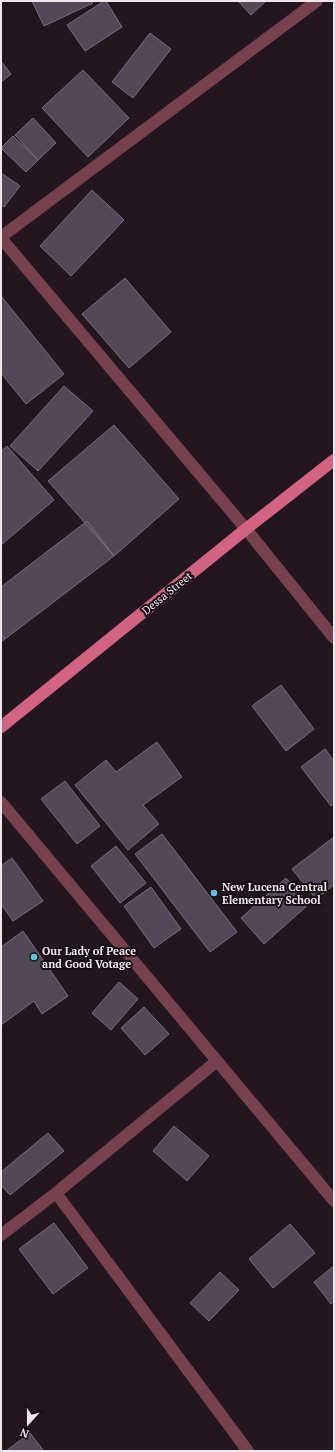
<svg xmlns="http://www.w3.org/2000/svg" width="335" height="1452" font-family="'PT Serif',serif">
	<style>
		.building { fill: #524956; stroke: #786e7d }
		.lines { fill: none; stroke-linecap: round; stroke-linejoin: round }
		.minor { stroke: #77414f; stroke-width: 12 }
		.major { stroke: #d36382; stroke-width: 12 }
		.poi-dot { fill: #5bc8e6; stroke: #1a0e16; stroke-width: 1.5 }
		.labels { text-anchor: middle; dominant-baseline: central; stroke-width: 4; stroke-linejoin: round; paint-order: stroke }
		.street-label { font-size: 11px; fill: #f0e7ed; stroke: #1a0e16 }
		.poi-label { font-size: 11px; font-weight: bold; fill: #f0e7ed; stroke: #1a0e16; text-anchor: start }
	</style>
	<rect width="100%" height="100%" fill="#23171f"/>
	<path class="building" d="M 32,1 L 91,1 L 93,3 L 44,26 Z
		M 104,1 L 106,1 L 122,27 L 85,51 L 67,25 Z
		M 238,1 L 266,1 L 251,15 Z
		M 150,33 L 171,49 L 133,98 L 112,82 Z
		M 1,61 L 11,74 L 1,82 Z
		M 83,70 L 129,118 L 88,157 L 42,108 Z
		M 33,118 L 56,143 L 38,160 L 15,135 Z
		M 13,136 L 38,160 L 26,172 L 1,148 Z
		M 1,173 L 20,186 L 4,207 L 1,205 Z
		M 92,190 L 124,220 L 71,276 L 40,246 Z
		M 125,278 L 171,332 L 129,368 L 82,314 Z
		M 1,296 L 64,374 L 26,404 L 1,373 Z
		M 64,386 L 93,411 L 38,471 L 10,446 Z
		M 114,425 L 179,499 L 114,556 L 48,481 Z
		M 7,446 L 54,500 L 1,545 L 1,451 Z
		M 87,521 L 114,556 L 5,639 L 1,634 L 1,587 Z
		M 1,634 L 5,639 L 1,642 Z
		M 281,685 L 314,729 L 286,751 L 252,706 Z
		M 157,742 L 182,777 L 143,805 L 159,824 L 128,850 L 75,785 L 106,760 L 116,772 Z
		M 325,749 L 334,761 L 334,804 L 331,806 L 301,767 Z
		M 65,781 L 100,826 L 77,844 L 41,799 Z
		M 162,834 L 237,932 L 210,952 L 135,854 Z
		M 334,837 L 334,885 L 316,899 L 292,869 Z
		M 116,846 L 146,883 L 120,903 L 91,866 Z
		M 12,858 L 43,901 L 13,921 L 1,904 L 1,866 Z
		M 286,878 L 309,904 L 264,944 L 241,918 Z
		M 151,887 L 181,929 L 154,948 L 124,906 Z
		M 23,931 L 68,996 L 42,1014 L 34,1001 L 1,1025 L 1,947 Z
		M 119,982 L 138,999 L 111,1030 L 92,1013 Z
		M 144,1007 L 169,1034 L 145,1055 L 121,1028 Z
		M 174,1126 L 209,1156 L 187,1181 L 153,1151 Z
		M 48,1133 L 64,1151 L 10,1195 L 1,1185 L 1,1172 Z
		M 54,1223 L 88,1268 L 53,1294 L 19,1249 Z
		M 290,1224 L 315,1253 L 273,1288 L 249,1259 Z
		M 334,1266 L 334,1301 L 331,1304 L 314,1282 Z
		M 220,1272 L 239,1290 L 209,1321 L 190,1303 Z
		M 30,1433 L 44,1451 L 6,1451 Z"/>
	<g class="lines">
		<path class="minor" d="M 1,237 L 317,1
			M 1,238 L 246,529 L 334,638
			M 1,802 L 334,1201
			M 56,1193 L 248,1451
			M 1,1235 L 56,1193 L 217,1061"/>
		<path class="major" d="M 1,727 L 246,529 L 334,460"/>
	</g>
	<g class="poi-dot">
		<circle cx="214" cy="893" r="4"/>
		<circle cx="34" cy="957" r="4"/>
	</g>
	<g class="labels">
		<g class="street-label">
			<text transform="translate(167 593) rotate(-39)">Dessa Street</text>
		</g>
		<g class="poi-label">
			<text x="222" y="887">New Lucena Central<tspan x="222" dy="13">Elementary School</tspan></text>
			<text x="42" y="951">Our Lady of Peace<tspan x="42" dy="13">and Good Votage</tspan></text>
		</g>
	</g>
	<rect width="335" height="1452" fill="none" stroke="#f0e7ed" stroke-width="4"/>
	<g transform="translate(28 1424) rotate(201)" stroke="#1a0e16" stroke-width="3" paint-order="stroke">
	<path d="M0-3L7 15L0 10L-7 15Z" fill="#f0e7ed"/>
	<text y="-6" font-size="11" font-weight="bold" text-anchor="middle" fill="#f0e7ed">N</text>
	</g>
</svg>
